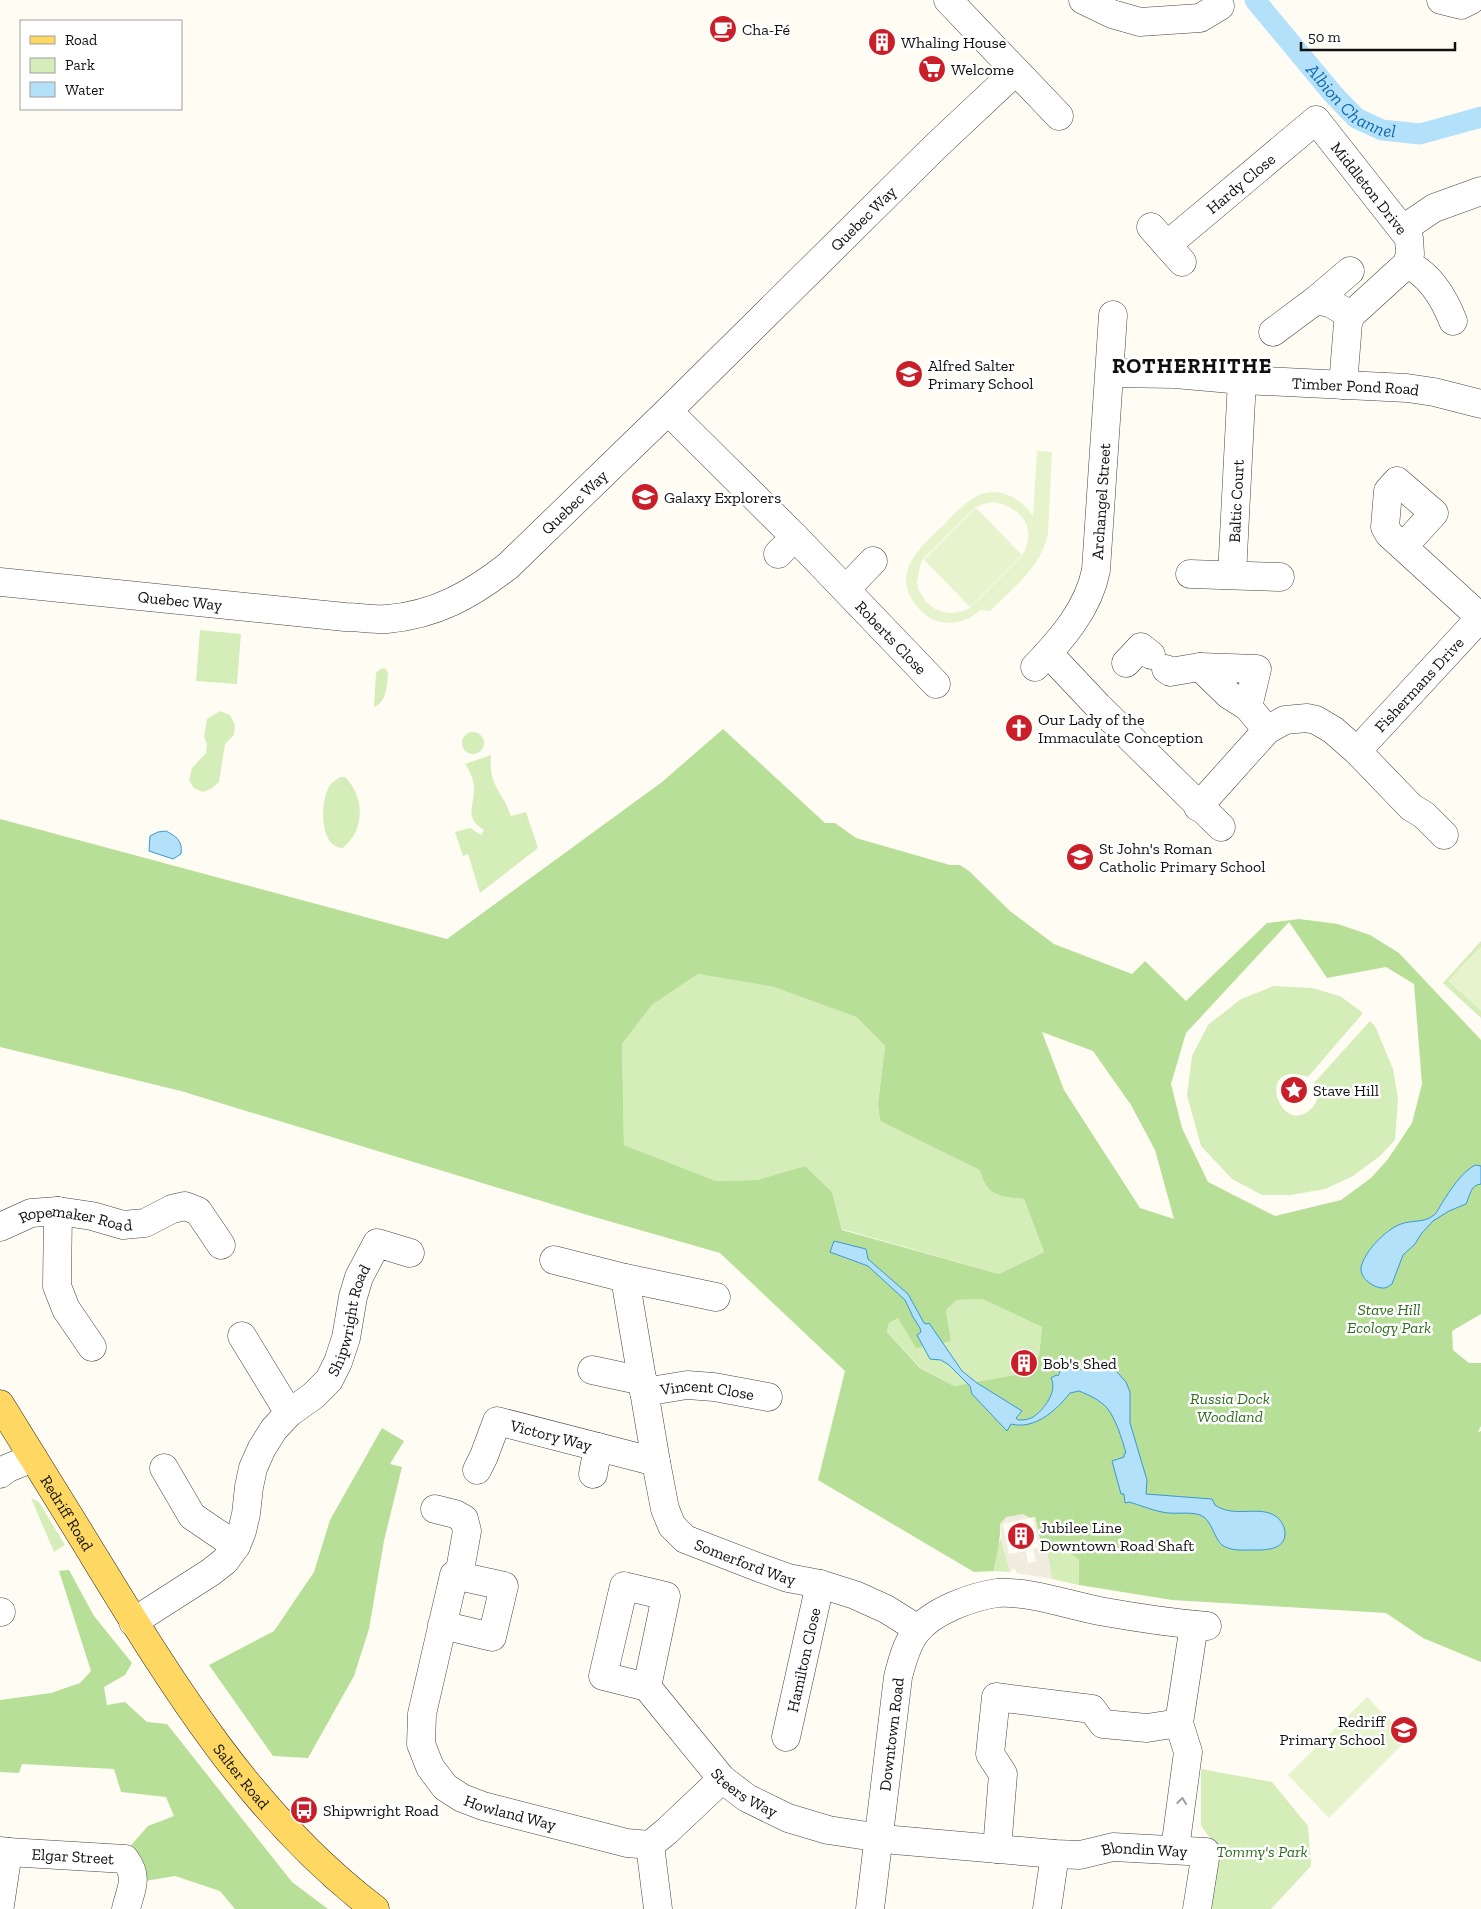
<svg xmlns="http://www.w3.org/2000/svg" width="1481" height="1909" font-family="'Zilla Slab',serif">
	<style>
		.green { fill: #d5edb9 }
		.forest { fill: #b8df98; fill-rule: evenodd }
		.pitch { fill: #e6f3cc; fill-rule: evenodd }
		.plaza { fill: #f1ece0 }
		.water { fill: #b4e1fa; stroke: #3798d6 }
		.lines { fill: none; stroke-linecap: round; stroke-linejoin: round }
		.canal { stroke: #b4e1fa; stroke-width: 21 }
		.minor-casing { stroke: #434343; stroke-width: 29 }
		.major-casing { stroke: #212121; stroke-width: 29 }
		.minor { stroke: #fff; stroke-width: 28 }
		.major { stroke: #ffd763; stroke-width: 28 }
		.oneway { stroke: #9f9f9f }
		.labels { text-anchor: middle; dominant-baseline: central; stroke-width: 5; stroke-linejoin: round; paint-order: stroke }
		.poi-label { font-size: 16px; fill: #101010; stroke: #fff; text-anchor: start }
		.street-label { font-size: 16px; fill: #101010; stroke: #fff }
		.park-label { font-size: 16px; font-style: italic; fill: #2d6d1b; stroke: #fff }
		.water-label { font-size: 18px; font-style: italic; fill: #1069ab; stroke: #fff }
		.district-label { font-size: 21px; font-weight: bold; letter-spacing: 1px; fill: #101010; stroke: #fff }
	</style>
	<rect width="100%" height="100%" fill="#fffdf3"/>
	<path class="green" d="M 200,630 L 241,634 L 237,684 L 196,681 Z
		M 382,668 L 386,669 L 388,673 C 387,685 387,702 374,707 L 376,673 Z
		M 220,711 L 230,715 L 235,725 L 234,735 L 225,744 L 219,782 L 212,788 L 203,792 L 194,788 L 189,780 L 192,768 L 206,753 L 207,744 L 204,737 L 207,719 Z
		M462 743a11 11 0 1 1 22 0a11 11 0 1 1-22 0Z
		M 491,755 C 488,786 502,790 511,816 L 526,812 L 538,848 L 480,893 L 468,854 L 463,856 L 455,832 L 470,828 L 481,835 L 484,830 C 463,817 475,806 474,787 C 473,778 470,771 465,764 Z
		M 340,777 L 345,777 C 365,797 365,830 343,848 C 319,848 320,802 329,787 C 331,783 336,780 340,777 Z
		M 1481,941 L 1481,1018 L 1443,983 Z
		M 698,974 L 774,987 L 856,1017 L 885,1046 L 878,1104 L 880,1121 L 981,1170 C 987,1197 1000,1196 1024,1199 L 1044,1252 L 999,1274 L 842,1229 L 832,1192 L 805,1166 L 757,1180 L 716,1181 L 624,1145 L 622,1044 L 652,1005 Z
		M 1274,986 L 1312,988 L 1340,996 L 1363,1013 L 1308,1077 C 1252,1058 1281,1140 1312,1108 C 1319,1100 1319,1093 1314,1083 L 1370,1021 L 1375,1026 L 1393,1069 L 1398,1099 L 1395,1140 L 1380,1156 L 1353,1176 L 1325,1189 L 1291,1195 L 1262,1195 L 1232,1179 L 1201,1146 L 1187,1095 L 1192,1056 L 1208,1025 L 1241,999 Z
		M 982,1299 L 1042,1327 L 1039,1356 L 1015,1375 L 954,1386 L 921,1368 L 887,1332 L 889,1323 L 897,1318 L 951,1341 L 946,1310 L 957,1300 Z
		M 31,1498 L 39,1502 L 65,1545 L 54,1552 Z
		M 1001,1538 L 1010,1572 L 994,1571 L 997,1548 Z
		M 1041,1544 C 1055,1548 1069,1549 1080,1560 L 1079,1585 L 1052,1579 L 1046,1547 Z
		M 1201,1769 L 1272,1782 L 1308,1826 L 1311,1866 L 1271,1909 L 1208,1909 L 1216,1846 L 1201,1826 Z"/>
	<path class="forest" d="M 723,729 L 825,823 L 835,823 L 856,838 L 950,865 L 960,865 L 969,871 L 1010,911 L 1054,944 L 1132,974 L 1145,961 L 1186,1001 L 1267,923 L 1299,919 L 1338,924 L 1370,935 L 1399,953 L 1481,1040 L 1481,1314 L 1452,1331 L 1453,1350 L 1469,1363 L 1481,1363 L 1481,1426 L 1478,1432 L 1481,1431 L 1481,1662 L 1423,1638 L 1386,1613 L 1172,1600 L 1079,1585 L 1079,1560 C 1069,1549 1055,1548 1041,1544 L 1035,1517 L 1030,1518 L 1023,1515 L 1000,1524 C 1001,1540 996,1555 994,1571 L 974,1572 L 818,1480 L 845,1371 L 720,1253 L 584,1214 L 181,1091 L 0,1047 L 0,819 L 447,939 L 662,782 ZM 1289,922 L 1327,978 L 1386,967 L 1414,984 L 1422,1084 L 1412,1123 L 1388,1159 L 1371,1178 L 1341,1200 L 1275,1216 L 1208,1182 L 1182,1128 L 1171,1084 L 1186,1033 ZM 698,974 L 774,987 L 856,1017 L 885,1046 L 878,1104 L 880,1121 L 980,1170 C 987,1197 999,1196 1024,1199 L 1044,1252 L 999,1274 L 842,1230 L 832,1192 L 805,1166 L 757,1180 L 716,1181 L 624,1145 L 622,1044 L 652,1005 ZM 1042,1032 L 1093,1051 L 1131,1105 L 1155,1150 L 1174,1219 L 1140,1208 L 1064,1090 ZM 982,1299 L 1042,1327 L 1039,1356 L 1015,1375 L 954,1386 L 920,1368 L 887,1332 L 889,1323 L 898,1318 L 916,1348 L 951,1341 L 946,1310 L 957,1300 Z
		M 382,1428 L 404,1441 L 390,1464 L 402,1467 L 384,1541 L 369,1629 L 354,1676 L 308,1758 L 273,1756 L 209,1665 L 274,1631 L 314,1572 L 330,1520 Z
		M 69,1570 L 94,1616 L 132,1663 L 125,1675 L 104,1687 L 107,1705 L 125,1702 L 147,1722 L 167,1724 L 292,1882 L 328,1909 L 235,1909 L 220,1891 L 175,1876 L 145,1881 L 125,1852 L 148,1826 L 174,1816 L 166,1797 L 121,1792 L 114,1769 L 22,1764 L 19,1773 L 0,1772 L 0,1700 L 51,1693 L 80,1683 L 91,1671 L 59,1571 Z"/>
	<path class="pitch" d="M 1037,451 L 1052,452 L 1048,534 C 1041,567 1013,588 990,611 L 980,610 C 968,622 950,626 934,620 C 925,616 920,610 914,603 C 892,571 921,546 943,526 C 953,515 964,503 977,496 C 998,485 1022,499 1033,516 ZM 993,502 C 1022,507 1038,528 1022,556 L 970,608 L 963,611 L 953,613 L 943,612 L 935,609 L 927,603 L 918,589 L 917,582 L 920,566 L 923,559 L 975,508 L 983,504 Z
		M 976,508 L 1022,555 L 970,607 L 924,560 Z
		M 1480,947 L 1481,948 L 1481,1011 L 1448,981 Z
		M 1367,1697 L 1408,1739 L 1329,1818 L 1288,1775 Z"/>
	<path class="plaza" d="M 1023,1514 L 1030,1518 L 1003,1524 L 1009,1554 L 1026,1551 L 1028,1563 L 1036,1561 L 1033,1549 L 1039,1548 L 1033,1518 L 1035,1517 L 1041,1544 L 1046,1547 L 1052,1579 L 1016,1573 L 1016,1570 L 1012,1569 L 1010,1572 L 1001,1538 L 1000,1524 L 1006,1517 Z"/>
	<path class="water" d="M 166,831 C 176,836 183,841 181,854 L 173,859 L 149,851 L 150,836 L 158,832 Z
		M 1475,1165 L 1481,1166 L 1481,1184 C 1470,1185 1470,1196 1466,1204 L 1449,1211 L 1433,1221 L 1421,1234 L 1415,1244 L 1403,1255 L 1392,1284 C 1390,1285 1388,1287 1385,1288 C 1375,1289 1360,1279 1361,1268 C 1363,1253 1386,1229 1401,1224 C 1411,1220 1425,1223 1434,1215 C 1437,1213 1440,1206 1442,1203 C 1451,1189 1461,1173 1475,1165 Z
		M 834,1241 L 866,1249 L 868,1259 L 908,1294 L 924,1323 L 926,1324 L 929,1323 L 962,1371 L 977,1383 L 1022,1411 L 1016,1418 L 1018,1420 C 1022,1420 1028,1420 1033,1417 C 1044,1410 1058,1391 1051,1378 L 1056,1375 L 1058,1376 L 1061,1370 L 1060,1368 L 1063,1364 L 1069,1369 L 1076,1371 L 1089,1367 L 1107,1368 L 1116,1371 L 1126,1382 L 1130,1392 L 1130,1423 L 1147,1480 L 1146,1494 L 1212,1499 L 1215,1505 C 1235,1519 1259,1504 1277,1517 C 1282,1522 1285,1527 1285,1534 C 1284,1551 1264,1550 1251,1550 C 1242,1550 1230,1551 1222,1545 C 1214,1539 1212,1519 1200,1515 C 1188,1511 1174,1515 1162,1512 C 1151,1510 1140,1505 1129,1502 L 1125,1503 L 1124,1494 L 1121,1494 L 1112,1461 L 1124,1457 L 1124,1454 L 1126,1453 C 1122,1439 1116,1419 1107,1408 C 1100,1400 1089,1395 1079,1391 L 1070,1393 C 1056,1411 1034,1430 1011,1424 L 1007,1431 L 972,1394 L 970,1386 L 949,1365 L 941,1360 L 930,1359 L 917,1335 L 921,1332 L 920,1328 L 913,1317 L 905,1300 L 868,1266 L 830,1252 Z"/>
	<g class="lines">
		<path class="canal" id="s1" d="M 1255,0 L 1333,94 L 1356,118 L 1382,130 L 1420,134 L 1481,117"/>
		<g class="minor-casing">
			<g id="minor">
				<path d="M 948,0 L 1059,116"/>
				<path d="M 1083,0 L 1112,14 L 1140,22 L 1200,18 L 1220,6"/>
				<path d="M 1441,0 L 1461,5 L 1471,0"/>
				<path d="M 1151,227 L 1182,262"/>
				<path d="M 1403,229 L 1434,208 L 1481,191"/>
				<path id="s2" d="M 1167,245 L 1316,120 L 1409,238 L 1410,254 L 1407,264 L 1351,315 L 1348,323 L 1343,385"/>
				<path d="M 1407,264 C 1431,275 1444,298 1453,321"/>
				<path d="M 1316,300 L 1350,271"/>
				<path d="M 1273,332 L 1316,300 L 1330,303 L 1351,315"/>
				<path id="s3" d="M 1110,373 L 1175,374 L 1242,380 L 1407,388 L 1434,392 L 1481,404"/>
				<path id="s4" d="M 668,411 L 795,537 L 936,684"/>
				<path d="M 1403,547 L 1434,513 L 1397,481 L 1388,491 L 1385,527 L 1389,534 L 1481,618"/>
				<path d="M 778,554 L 795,537"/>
				<path d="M 1190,574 L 1280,577"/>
				<path id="s5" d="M 1232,575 L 1242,380"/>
				<path id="s6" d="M 0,582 L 345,617 C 359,617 373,620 387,619 C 435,615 471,595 508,566 L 668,411 L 936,146 L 1015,72"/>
				<path d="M 846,589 L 873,561"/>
				<path d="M 1048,653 L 1098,706 L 1221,827"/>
				<path d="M 1126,663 L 1141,647 L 1151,655"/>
				<path id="s7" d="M 1035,667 C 1061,640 1089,608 1096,570 L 1113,315"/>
				<path d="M 1166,669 L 1170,672 L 1200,667"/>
				<path d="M 1248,707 L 1257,669 L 1200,667 L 1229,695 L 1248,707 L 1267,730"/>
				<path id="s8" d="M 1357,751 L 1481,617"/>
				<path d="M 1198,807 L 1267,730 L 1285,720 L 1307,718 L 1316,720 L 1333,730 L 1357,751 L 1411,807 L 1424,815 L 1444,835"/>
				<path d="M 58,1211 L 57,1286 L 66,1309 L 92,1347"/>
				<path id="s9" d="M 0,1227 L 31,1213 L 58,1211 L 92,1216 L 123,1225 L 145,1223 L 172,1209 L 185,1206 L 198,1211 L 221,1245"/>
				<path id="s10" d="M 554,1260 L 625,1278 L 656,1462 L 665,1509 L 672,1526 L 685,1539 L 760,1568 L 788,1578 L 820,1584 L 855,1595 L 886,1609 L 918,1629"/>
				<path d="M 625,1278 L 716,1297"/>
				<path d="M 242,1336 L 289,1413"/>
				<path d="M 592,1370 L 643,1381"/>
				<path id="s11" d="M 644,1392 L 687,1385 L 714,1387 L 768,1397"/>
				<path d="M 164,1468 L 192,1516 L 236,1546"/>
				<path id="s12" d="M 477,1470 L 484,1456 L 497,1421 L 656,1462"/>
				<path d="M 0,1474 L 8,1468 L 33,1458"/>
				<path d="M 593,1474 L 598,1447"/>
				<path d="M 435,1509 L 455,1514 L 464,1519 L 467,1531 L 459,1576"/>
				<path d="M 0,1612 L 1,1612"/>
				<path id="s13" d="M 133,1622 L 211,1572 L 225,1561 L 236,1546 L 242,1531 L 246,1514 L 249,1487 L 253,1468 L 262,1448 L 274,1429 L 289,1413 L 313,1396 L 329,1380 L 338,1362 L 346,1338 L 353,1297 L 359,1277 L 377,1243 L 410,1253"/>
				<path id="s14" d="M 442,1625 L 492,1637 L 504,1586 L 454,1575 L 422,1714 L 421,1744 L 430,1767 L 445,1787 L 462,1798 L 483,1806 L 627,1843 L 650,1845 L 667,1831 L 722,1779"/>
				<path id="s15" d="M 647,1687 L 603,1676 L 624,1586 L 666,1596 L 647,1687 L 722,1779 L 747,1798 L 788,1818 L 828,1830 L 894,1840 L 1055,1854 L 1080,1855 L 1113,1847 L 1206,1852 L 1197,1909"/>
				<path id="s16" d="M 786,1737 L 820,1584"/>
				<path d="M 650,1845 L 658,1909"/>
				<path d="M 997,1849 L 1003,1774 L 990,1754 L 996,1697 L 1092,1709 L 1103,1724 L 1147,1728 L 1179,1723"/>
				<path d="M 1175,1849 L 1188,1752 L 1179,1723 L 1194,1625"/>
				<path d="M 0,1851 L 8,1852 L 0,1905"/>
				<path id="s17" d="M 8,1852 L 125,1859 C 139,1878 131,1888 126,1909"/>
				<path id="s18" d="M 870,1909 L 898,1677 C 908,1638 915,1623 953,1606 C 967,1600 982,1595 997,1593 C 1033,1591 1070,1606 1105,1612 C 1139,1618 1173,1623 1207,1626"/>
				<path d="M 1047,1909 L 1055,1854"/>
			</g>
		</g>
		<g class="major-casing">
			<g id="major">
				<path id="s19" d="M 0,1404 C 28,1450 56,1494 84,1540 C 166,1674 247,1812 375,1909"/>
			</g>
		</g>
		<use href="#minor" class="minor"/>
		<use href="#major" class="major"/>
	</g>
	<defs><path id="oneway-chevron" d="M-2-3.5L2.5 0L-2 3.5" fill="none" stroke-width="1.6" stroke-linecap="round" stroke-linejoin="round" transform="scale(1.25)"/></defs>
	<use class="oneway" href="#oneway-chevron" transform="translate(1182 1801) rotate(-83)"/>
	<defs>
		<g id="cafe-disc" transform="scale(1.4375)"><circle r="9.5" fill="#ca1e29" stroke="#fff"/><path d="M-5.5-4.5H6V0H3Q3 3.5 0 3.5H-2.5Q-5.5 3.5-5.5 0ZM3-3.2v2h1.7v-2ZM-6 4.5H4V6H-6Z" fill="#fff"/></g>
		<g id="building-disc" transform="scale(1.4375)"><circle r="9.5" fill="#ca1e29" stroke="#fff"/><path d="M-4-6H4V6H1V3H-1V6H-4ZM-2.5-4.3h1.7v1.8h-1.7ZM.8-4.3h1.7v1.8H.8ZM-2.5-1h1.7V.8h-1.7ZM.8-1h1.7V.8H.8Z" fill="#fff"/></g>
		<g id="supermarket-disc" transform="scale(1.4375)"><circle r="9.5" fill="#ca1e29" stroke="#fff"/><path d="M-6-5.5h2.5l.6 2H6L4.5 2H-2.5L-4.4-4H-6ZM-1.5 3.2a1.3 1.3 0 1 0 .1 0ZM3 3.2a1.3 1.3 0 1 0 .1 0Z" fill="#fff"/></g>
		<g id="school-disc" transform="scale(1.4375)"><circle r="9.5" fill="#ca1e29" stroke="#fff"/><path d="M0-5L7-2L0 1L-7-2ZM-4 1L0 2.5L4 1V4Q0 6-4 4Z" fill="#fff"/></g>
		<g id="church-disc" transform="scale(1.4375)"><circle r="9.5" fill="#ca1e29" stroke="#fff"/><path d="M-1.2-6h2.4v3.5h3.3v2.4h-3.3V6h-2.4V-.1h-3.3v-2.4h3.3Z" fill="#fff"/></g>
		<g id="sight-disc" transform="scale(1.4375)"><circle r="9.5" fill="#ca1e29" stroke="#fff"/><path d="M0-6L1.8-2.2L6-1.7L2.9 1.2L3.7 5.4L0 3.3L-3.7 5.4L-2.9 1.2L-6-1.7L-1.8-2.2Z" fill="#fff"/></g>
		<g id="bus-disc" transform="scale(1.4375)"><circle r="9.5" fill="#ca1e29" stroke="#fff"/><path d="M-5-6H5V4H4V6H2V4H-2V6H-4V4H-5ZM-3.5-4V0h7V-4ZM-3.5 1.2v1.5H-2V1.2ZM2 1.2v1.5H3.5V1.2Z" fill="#fff"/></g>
	</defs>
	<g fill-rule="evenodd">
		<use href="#cafe-disc" x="723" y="29"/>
		<use href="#building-disc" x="882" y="42"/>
		<use href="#supermarket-disc" x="932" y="69"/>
		<use href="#school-disc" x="909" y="374"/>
		<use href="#school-disc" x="645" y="497"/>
		<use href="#church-disc" x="1019" y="728"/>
		<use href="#school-disc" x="1080" y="857"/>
		<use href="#sight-disc" x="1294" y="1090"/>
		<use href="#building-disc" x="1024" y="1363"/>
		<use href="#building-disc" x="1021" y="1536"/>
		<use href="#school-disc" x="1404" y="1730"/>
		<use href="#bus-disc" x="304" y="1810"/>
	</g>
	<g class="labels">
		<g class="poi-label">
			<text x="742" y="29">Cha-Fé</text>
			<text x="901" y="42">Whaling House</text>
			<text x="951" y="69">Welcome</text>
			<text x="928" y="365">Alfred Salter<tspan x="928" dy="18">Primary School</tspan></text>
			<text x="664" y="497">Galaxy Explorers</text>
			<text x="1038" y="719">Our Lady of the<tspan x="1038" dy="18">Immaculate Conception</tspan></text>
			<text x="1099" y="848">St John's Roman<tspan x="1099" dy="18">Catholic Primary School</tspan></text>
			<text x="1313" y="1090">Stave Hill</text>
			<text x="1043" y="1363">Bob's Shed</text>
			<text x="1040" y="1527">Jubilee Line<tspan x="1040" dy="18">Downtown Road Shaft</tspan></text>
			<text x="1385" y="1721" text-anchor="end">Redriff<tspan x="1385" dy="18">Primary School</tspan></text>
			<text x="323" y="1810">Shipwright Road</text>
		</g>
		<g class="street-label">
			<text stroke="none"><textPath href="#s2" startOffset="96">Hardy Close</textPath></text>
			<text stroke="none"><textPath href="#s2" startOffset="281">Middleton Drive</textPath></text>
			<text stroke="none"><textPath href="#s6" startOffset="1020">Quebec Way</textPath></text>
			<text stroke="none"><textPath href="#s3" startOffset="246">Timber Pond Road</textPath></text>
			<text stroke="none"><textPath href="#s6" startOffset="615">Quebec Way</textPath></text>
			<text stroke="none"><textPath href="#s7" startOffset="185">Archangel Street</textPath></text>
			<text stroke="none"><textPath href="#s5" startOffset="74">Baltic Court</textPath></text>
			<text stroke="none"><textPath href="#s6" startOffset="181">Quebec Way</textPath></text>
			<text stroke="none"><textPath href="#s4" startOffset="318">Roberts Close</textPath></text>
			<text stroke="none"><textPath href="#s8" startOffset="91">Fishermans Drive</textPath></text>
			<text stroke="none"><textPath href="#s9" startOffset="79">Ropemaker Road</textPath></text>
			<text stroke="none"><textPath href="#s13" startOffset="391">Shipwright Road</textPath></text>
			<text stroke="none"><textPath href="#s11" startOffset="64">Vincent Close</textPath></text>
			<text stroke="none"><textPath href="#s12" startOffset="109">Victory Way</textPath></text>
			<text stroke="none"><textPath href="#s19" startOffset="128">Redriff Road</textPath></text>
			<text stroke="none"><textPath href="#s10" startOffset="409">Somerford Way</textPath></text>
			<text stroke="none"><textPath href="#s16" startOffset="79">Hamilton Close</textPath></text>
			<text stroke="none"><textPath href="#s18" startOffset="176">Downtown Road</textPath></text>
			<text stroke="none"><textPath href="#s19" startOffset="444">Salter Road</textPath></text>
			<text stroke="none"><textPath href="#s15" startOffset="419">Steers Way</textPath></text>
			<text stroke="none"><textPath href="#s14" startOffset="448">Howland Way</textPath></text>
			<text stroke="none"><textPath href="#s15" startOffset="830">Blondin Way</textPath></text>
			<text stroke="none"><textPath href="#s17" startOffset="65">Elgar Street</textPath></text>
		</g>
		<g class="park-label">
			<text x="1389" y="1309">Stave Hill<tspan x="1389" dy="18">Ecology Park</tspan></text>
			<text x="1230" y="1398">Russia Dock<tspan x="1230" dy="18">Woodland</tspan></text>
			<text x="1262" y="1851">Tommy's Park</text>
		</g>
		<g class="water-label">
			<text stroke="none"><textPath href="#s1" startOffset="142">Albion Channel</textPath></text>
		</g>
		<g class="district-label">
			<text x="1192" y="365">ROTHERHITHE</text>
		</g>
	</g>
	<rect x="20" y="20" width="162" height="90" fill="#ffffff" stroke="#9f9f9f"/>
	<rect x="30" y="36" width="25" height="8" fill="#ffd763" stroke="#9f9f9f"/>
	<text x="65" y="45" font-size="15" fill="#101010">Road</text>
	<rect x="30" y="58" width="25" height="15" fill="#d5edb9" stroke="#9f9f9f"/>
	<text x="65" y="70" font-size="15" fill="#101010">Park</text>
	<rect x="30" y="82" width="25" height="15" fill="#b4e1fa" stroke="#9f9f9f"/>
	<text x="65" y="95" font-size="15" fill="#101010">Water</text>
	<path d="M1301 42v8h154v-8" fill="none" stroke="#101010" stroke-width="2.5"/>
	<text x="1308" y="42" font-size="15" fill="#101010" stroke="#ffffff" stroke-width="4" paint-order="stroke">50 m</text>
</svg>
